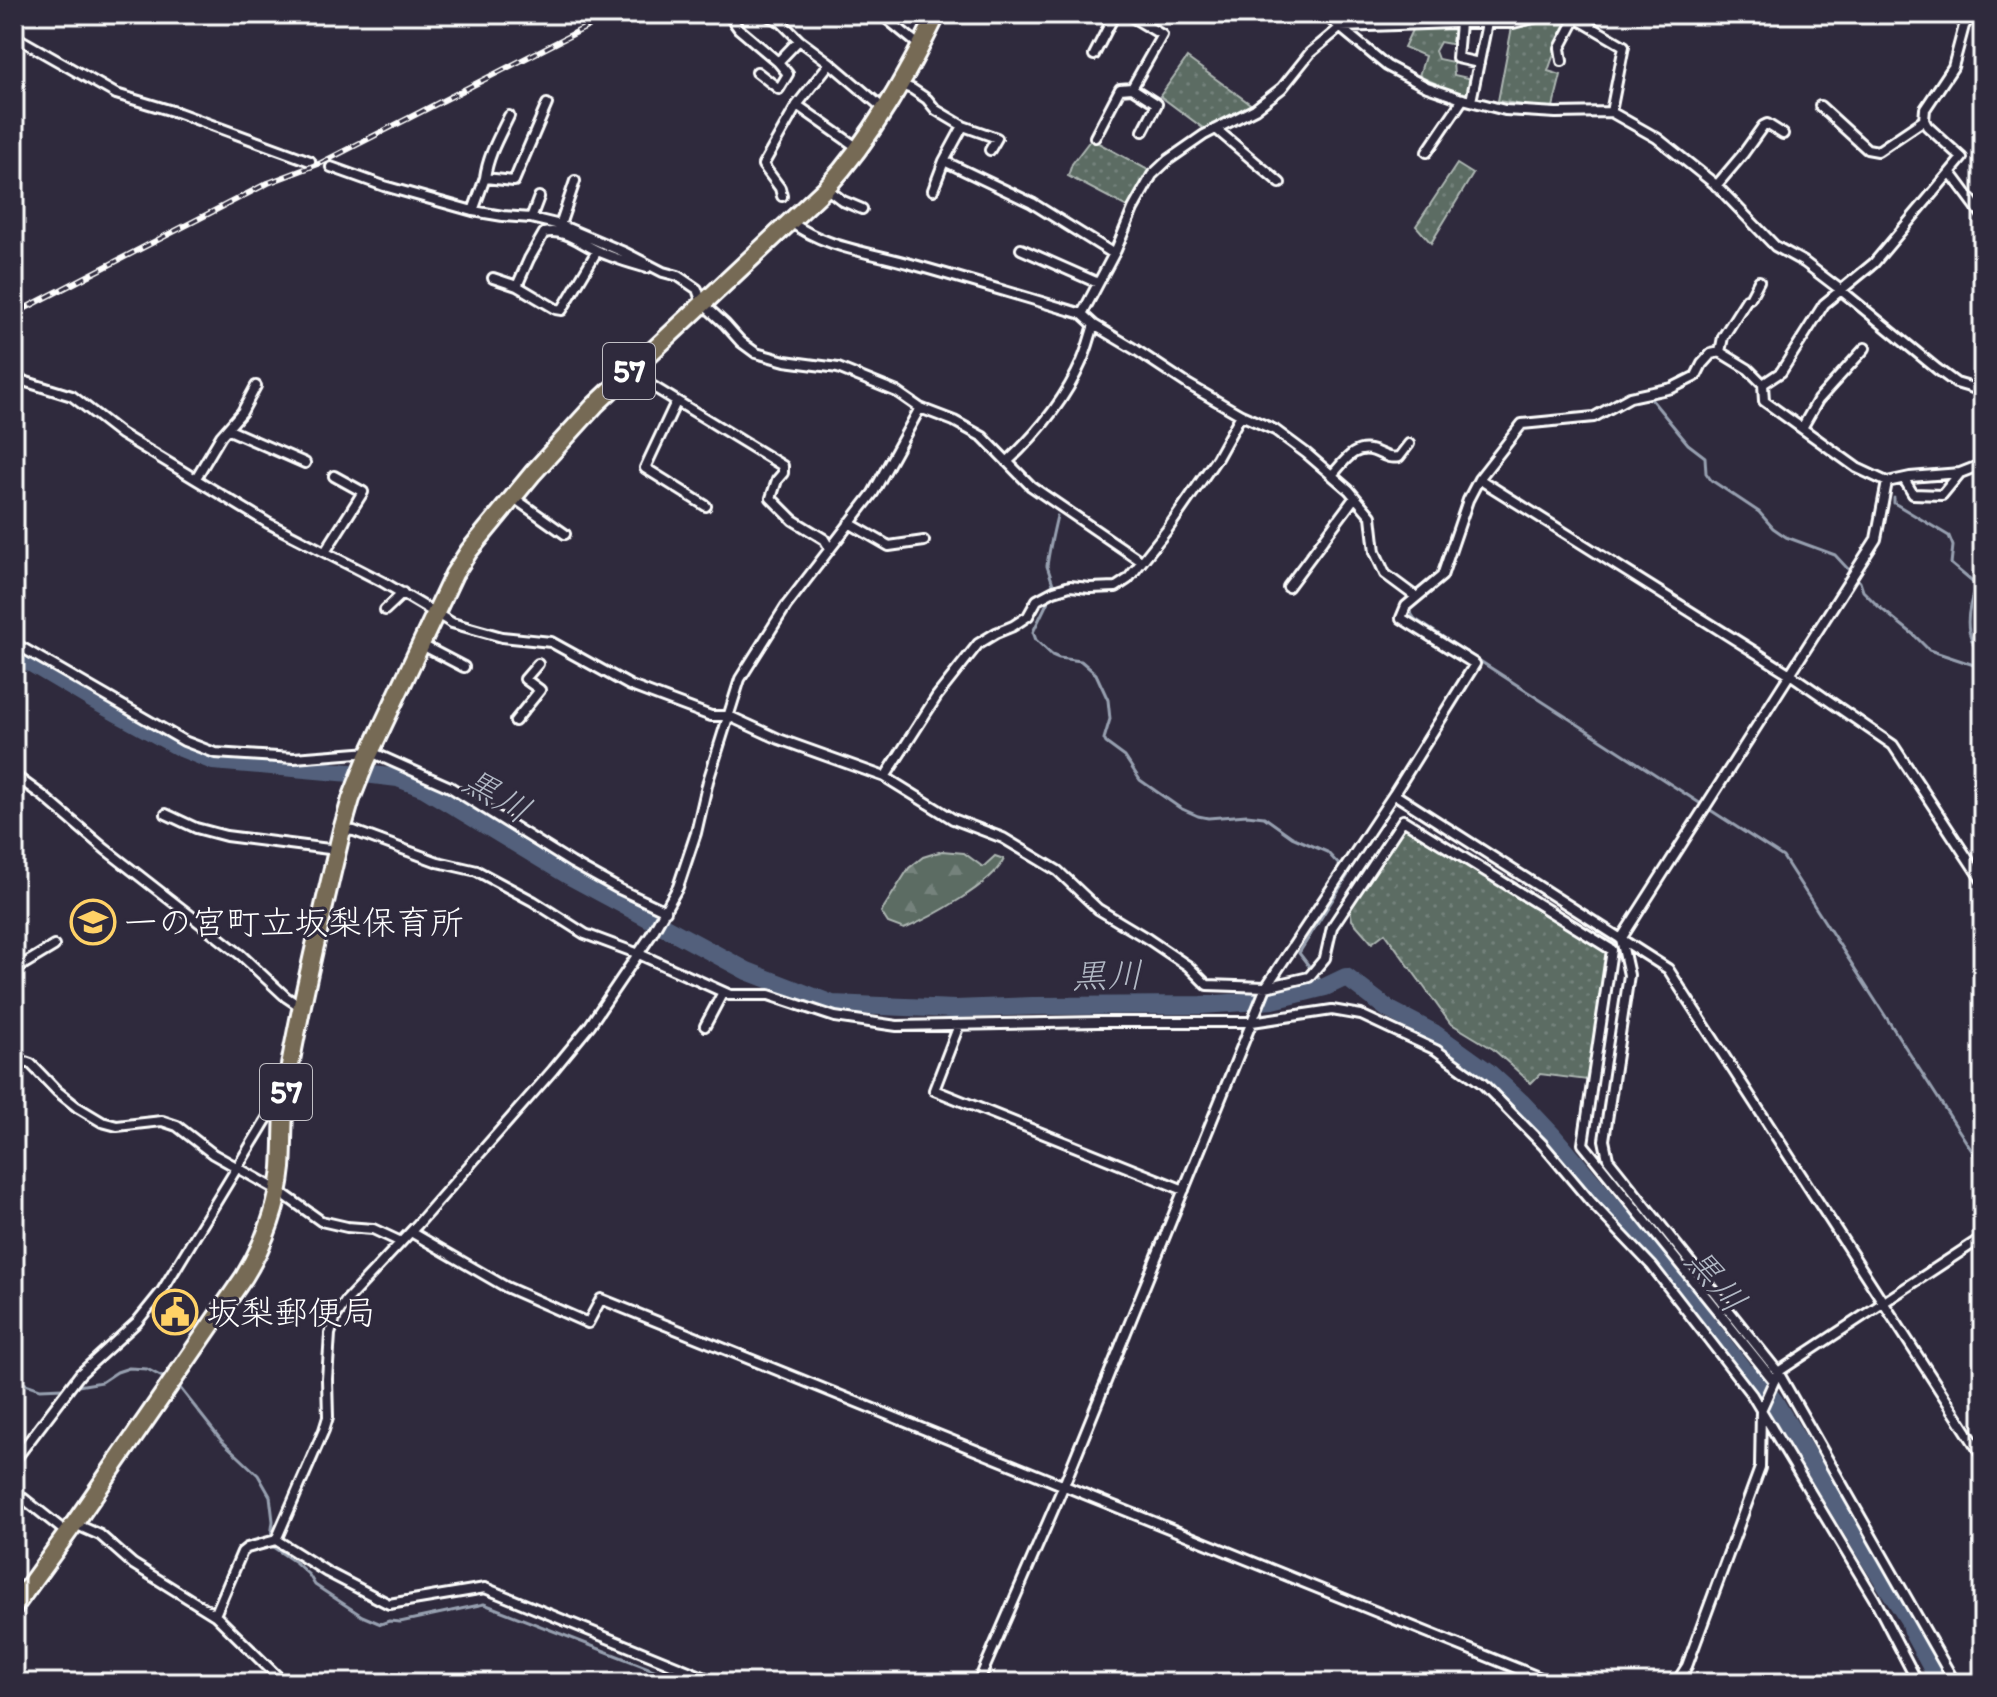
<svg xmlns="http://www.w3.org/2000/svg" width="1997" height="1697" font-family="Itim,'Klee One',sans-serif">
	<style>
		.grass { fill: url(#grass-dots); stroke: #adb6b2; stroke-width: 2 }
		.forest { fill: url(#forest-firs); stroke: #adb6b2; stroke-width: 2 }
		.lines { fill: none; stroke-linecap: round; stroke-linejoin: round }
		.stream { stroke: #97a0b0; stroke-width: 3 }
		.river { stroke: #52617c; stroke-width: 18 }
		.street-tunnel { stroke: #443f50; stroke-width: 8; stroke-dasharray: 8 4; stroke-linecap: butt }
		.street-casing { stroke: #fff; stroke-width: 14 }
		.primary-casing { stroke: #fff; stroke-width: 20 }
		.highway-casing { stroke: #fff; stroke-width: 22 }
		.street { stroke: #2f2a3d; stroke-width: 8 }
		.primary { stroke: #766a55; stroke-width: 14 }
		.highway { stroke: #766a55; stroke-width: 16 }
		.rail-casing { stroke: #fff; stroke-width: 6 }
		.rail { stroke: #2f2a3d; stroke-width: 3; stroke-dasharray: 9; stroke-linecap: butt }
		.labels { text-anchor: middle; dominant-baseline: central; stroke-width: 6; stroke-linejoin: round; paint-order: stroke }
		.shield { fill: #2f2a3d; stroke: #c1bfc5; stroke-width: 2 }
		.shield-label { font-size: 32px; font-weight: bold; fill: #fff }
		.poi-label { font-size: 34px; fill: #fff; stroke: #2f2a3d; text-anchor: start }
		.water-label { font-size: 36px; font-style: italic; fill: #b1b8c4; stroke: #2f2a3d }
	</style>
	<defs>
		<pattern id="grass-dots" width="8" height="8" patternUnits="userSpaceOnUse" patternTransform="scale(2)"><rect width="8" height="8" fill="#5b6c64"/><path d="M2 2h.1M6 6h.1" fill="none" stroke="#74827b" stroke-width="1.8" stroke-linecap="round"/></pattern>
		<pattern id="forest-firs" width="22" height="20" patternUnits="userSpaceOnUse" patternTransform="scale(2)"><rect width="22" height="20" fill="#5b6c64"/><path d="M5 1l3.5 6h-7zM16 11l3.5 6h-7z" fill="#74827b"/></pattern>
	</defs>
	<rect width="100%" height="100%" fill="#2f2a3d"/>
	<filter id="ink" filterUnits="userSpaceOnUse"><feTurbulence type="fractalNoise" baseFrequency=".0125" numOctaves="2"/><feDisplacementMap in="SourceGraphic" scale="16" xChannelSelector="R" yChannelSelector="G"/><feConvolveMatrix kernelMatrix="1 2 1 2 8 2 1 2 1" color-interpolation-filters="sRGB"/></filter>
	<g filter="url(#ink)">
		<path class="grass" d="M 1561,15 L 1571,19 L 1554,54 L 1548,71 L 1561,75 L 1553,107 L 1537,107 L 1498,101 L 1512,27 L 1527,26 Z
			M 1457,27 L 1456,45 L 1440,42 L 1435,51 L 1438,59 L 1453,62 L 1454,75 L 1472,79 L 1468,95 L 1448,89 L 1419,76 L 1425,56 L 1404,47 L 1412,30 Z
			M 1187,58 L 1253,106 L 1207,131 L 1160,96 Z
			M 1091,139 L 1152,172 L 1129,208 L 1068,176 L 1072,164 Z
			M 1457,164 L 1473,174 L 1431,243 L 1416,226 Z
			M 1405,825 L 1609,952 L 1587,1080 L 1540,1074 L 1531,1083 L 1493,1049 L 1450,1023 L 1385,933 L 1372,943 L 1352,920 L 1350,909 Z"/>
		<path class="forest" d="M 942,851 L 964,853 L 983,867 L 995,856 L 1004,859 C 993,884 930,918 904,929 L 888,923 L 881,912 L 909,868 L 923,857 Z"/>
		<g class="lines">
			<path class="stream" d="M 1651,399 L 1688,444 L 1705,457 L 1706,473 L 1711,480 L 1759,512 L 1773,528 L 1786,537 L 1835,555 L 1860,582 L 1863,591 L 1878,606 L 1914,635 L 1929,650 L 1983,668
				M 1894,498 L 1894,503 L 1949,536 L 1953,546 L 1951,564 L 1976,585 C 1971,599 1966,616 1969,631 C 1972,644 1979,651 1977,664
				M 1052,589 L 1053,584 L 1047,566 C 1049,550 1053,533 1057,516
				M 1050,597 L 1033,632 L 1036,640 L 1052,655 L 1059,658 L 1081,661 L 1096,674 L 1108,700 L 1110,719 L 1104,739 L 1106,743 L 1125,757 L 1140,780 L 1180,808 L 1198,816 L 1208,818 L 1247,815 L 1264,817 L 1292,837 L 1327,852 L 1341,867
				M 1410,612 L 1415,619 L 1783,857 L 1983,1168
				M 1325,987 L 1299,953 L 1348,875 L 1346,873
				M 14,1380 L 40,1389 L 64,1388
				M 175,1385 L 180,1388 L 221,1440 L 258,1475 L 270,1496 L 273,1521 L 270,1545 L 295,1562 L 309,1575 L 315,1585 L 362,1616 L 381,1624 L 389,1621 L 400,1622 L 484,1604 L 687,1683
				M 72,1387 L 102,1382 L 117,1372 L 129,1368 L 147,1369 L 166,1379
				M 14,1679 L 39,1683"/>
			<path class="river" d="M 14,653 L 90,698 L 181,748 L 213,761 L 373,775 L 398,778 L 424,788 L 568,875 L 747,971 L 832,1004 L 955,1009 L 1033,1006 L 1202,1005 L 1273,1000 L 1325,987 L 1346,977 L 1388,1009 L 1434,1033 L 1487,1071 L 1522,1103 L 1554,1137 L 1675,1280 L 1708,1325 L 1744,1371 L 1760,1383 L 1774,1401 L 1870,1560 L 1909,1620 L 1912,1631 L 1940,1683"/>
			<path class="street-tunnel" d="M 310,161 L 331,167"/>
			<g class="street-casing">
				<path id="street" d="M 728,14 L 739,29 L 778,62 L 788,74 L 779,89 L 757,72
					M 765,14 L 781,22 L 799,40 L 830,63 L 884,109
					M 881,14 L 920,46
					M 1127,14 L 1162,35 L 1132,88
					M 1324,14 L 1387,66 L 1427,87 L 1459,98 L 1505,110 L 1556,113 L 1611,112 L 1657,138 L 1716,185 L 1775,246 L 1804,262 L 1842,291 L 1937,369 L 1956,383 L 1983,391
					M 1569,14 L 1624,46 L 1611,112
					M 1460,23 L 1457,58 L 1479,63
					M 14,36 L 116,94 L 179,113 L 310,161
					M 1094,55 L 1115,14
					M 1562,61 L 1560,48 L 1576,18
					M 778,62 L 799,40
					M 830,63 L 797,105 L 858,148
					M 898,84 L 912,89 L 927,99 L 936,110 L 963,126
					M 1471,101 L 1487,23
					M 1820,106 L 1867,149 L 1878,151 L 1924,120
					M 1216,129 L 1280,183
					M 1095,137 L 1120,89 L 1132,88 L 1157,104 L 1143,131
					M 1427,152 L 1463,99
					M 944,161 L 1032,203 L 1114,254
					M 331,167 L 384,186 L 473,211 L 503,216 L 531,218 L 560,225 L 626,253 L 663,272 L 678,276 L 697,289 L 702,303 L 725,324 L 741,342 L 756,353 L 785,361 L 838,368 L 897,392 L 920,408 L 954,421 L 983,437 L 1031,486 L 1141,561
					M 1951,173 L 1983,216
					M 485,178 C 488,155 499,137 509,116
					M 1716,186 L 1743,154 L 1763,126 L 1767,124 L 1783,134
					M 826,188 L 843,201 L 862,209
					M 933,190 L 944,161 L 963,126 L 997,138 L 990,150
					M 782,196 L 780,188 L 763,165 L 797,105
					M 473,211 L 485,178 L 514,181 L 547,104
					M 531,218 L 539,197
					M 791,222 C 825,248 870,252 911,264 C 968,280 1025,297 1082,314 L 1094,325 L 1136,350 L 1189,385 L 1241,415 L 1275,430 L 1306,453 L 1349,490 L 1371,516 L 1375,552 L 1385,574 L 1416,597
					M 560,225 L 575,181
					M 1021,249 L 1098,283
					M 597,251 L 562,310 L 556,309 L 517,286 L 529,259 L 544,233 C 564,228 580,243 598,251 C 613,258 631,263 647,268
					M 493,278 L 517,286
					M 1082,314 L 1116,250 L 1133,209 L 1152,175 L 1168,160 L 1204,135 L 1255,109 L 1282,88 L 1310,53 L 1341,27 L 1453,23 L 1513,23 L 1549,14
					M 1720,352 L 1723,337 L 1747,299 L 1750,298 L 1759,281
					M 633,369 L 652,386 L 783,466 L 783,473 L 777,480 L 771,498 L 793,520 L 824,539 L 829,547
					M 14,372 L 20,380 L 72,396 L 121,434 L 268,523 L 383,582 L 452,623 L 502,637 L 551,642 L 631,686 L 711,716 L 729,716 L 779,739 L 885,777 L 953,819 L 1003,838 L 1058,871 L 1098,909 L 1148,939 L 1188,966 L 1207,985 L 1266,987 L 1309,977 L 1325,958 L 1332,927 L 1403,820 L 1612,950 L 1583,1144 L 1774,1381
					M 1763,384 L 1781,372 L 1824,304 L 1874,263 L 1962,158 L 1927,126 L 1924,120 L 1925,109 L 1953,67 L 1964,26 L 1972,14
					M 676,402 L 645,468 L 706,506
					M 1802,428 L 1818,400 L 1865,348
					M 227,429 L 305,463
					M 1007,462 C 1037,434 1065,400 1082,361 C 1087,350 1090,337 1094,325
					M 1332,475 C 1344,462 1354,444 1374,451 C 1384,455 1388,459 1399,457 L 1409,444
					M 196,478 L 221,436 L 242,412 L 256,386
					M 1479,479 L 1790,674 L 1893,745 L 1983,882
					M 1904,479 L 1913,494 L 1942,495 L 1960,473
					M 1887,482 L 1876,539 L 1621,939 L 1629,975 L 1604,1140 L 1608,1159 L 1778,1372 L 1955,1683
					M 514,498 L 565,534
					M 849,523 L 889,546 L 924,541
					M 325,552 L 363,492 L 334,476
					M 1288,587 L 1355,497
					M 385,610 L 403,593
					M 14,643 L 184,741 L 215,753 L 294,758 L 371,752 L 450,787 L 572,863 L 619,889 L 666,911
					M 420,644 L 464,667
					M 515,721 L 540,690 L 525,679 L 538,664
					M 14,775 L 43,796 L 105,849 L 241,955 L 286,997 L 301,1007
					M 885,777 L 937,696 L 978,644 L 996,633 L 1013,626 L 1028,616 L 1037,600 L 1054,591 L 1070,586 L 1090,588 L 1116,587 L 1128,579 L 1167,530 L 1217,458 L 1241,415
					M 1394,794 L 1668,969 L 1983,1457
					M 166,814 L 196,828 L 226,836 L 337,850
					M 343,830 L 354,831 L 438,862 L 477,871 L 533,901 L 585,934 L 639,954 L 730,995 L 769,995 L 835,1017 L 897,1026 L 1098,1022 L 1252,1022 L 1332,1010 L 1361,1015 L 1436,1050 L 1483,1084 L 1543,1145 L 1591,1202 L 1652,1266 L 1752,1395 L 1875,1600 L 1918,1683
					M 14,970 L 54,946
					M 959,1025 L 934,1090 L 1184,1190
					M 705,1026 L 723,992
					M 14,1058 L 31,1064 L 57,1091 L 77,1107 L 102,1122 L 117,1126 L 162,1121 L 177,1126 L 213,1154 L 279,1191 L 321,1221 L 347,1227 L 373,1229 L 401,1242
					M 411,1232 L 506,1287 L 588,1323 L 601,1299 L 1553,1683
					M 14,1288 L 17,1289 L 14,1295
					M 14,1461 L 80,1374 L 137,1322 L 162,1291 L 283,1092
					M 14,1491 L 67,1533
					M 75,1524 L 100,1535 L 133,1564 L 215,1615 L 277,1676 L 287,1683
					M 276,1540 L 327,1572 L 389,1604 L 485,1588 L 718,1683
					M 215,1615 L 242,1552 L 247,1548 L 276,1540 L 324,1430 L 328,1417 L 327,1379 L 330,1334 L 336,1316 L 346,1301 L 417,1225 L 553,1070 L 590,1025 L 651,935 L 678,887 L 696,833 L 708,781 L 740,679 L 786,606 L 873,493 L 920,408
					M 978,1683 L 1064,1485 L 1266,987 L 1394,794 L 1475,664 L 1401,618 L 1406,606 L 1442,576 L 1468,500 L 1479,479 L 1522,424 L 1594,417 L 1630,397 L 1672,388 L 1696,376 L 1702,364 L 1711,354 L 1720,352 L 1748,369 L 1763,384 L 1764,401 L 1857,468 L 1887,482 L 1910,477 L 1960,473 L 1983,464
					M 1676,1683 L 1687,1666 L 1760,1468 L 1761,1410 L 1778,1372 L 1983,1237"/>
			</g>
			<g class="primary-casing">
				<path id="primary" d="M 1981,14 L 1983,16"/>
			</g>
			<g class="highway-casing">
				<path id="highway" d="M 14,1607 L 74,1524 L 244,1277 C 265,1243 278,1208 282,1168 C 284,1140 282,1111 287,1082 C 302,998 322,914 342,830 L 351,799 L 366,761 L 454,574 L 469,551 L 533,473 L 595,405 L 826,188 C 872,138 907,75 937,14"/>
			</g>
			<use href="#street" class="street"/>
			<use href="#primary" class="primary"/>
			<use href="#highway" class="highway"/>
			<g class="rail-casing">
				<path id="rail" d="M 14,314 L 268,183 L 321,163 L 612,14"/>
			</g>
			<use href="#rail" class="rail"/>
		</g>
	</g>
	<defs>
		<g id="school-ring" transform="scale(2.3)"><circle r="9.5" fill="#2f2a3d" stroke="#ffd166" stroke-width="1.5"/><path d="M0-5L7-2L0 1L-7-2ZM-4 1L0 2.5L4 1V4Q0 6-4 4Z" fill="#ffd166"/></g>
		<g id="civic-ring" transform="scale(2.3)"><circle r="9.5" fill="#2f2a3d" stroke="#ffd166" stroke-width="1.5"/><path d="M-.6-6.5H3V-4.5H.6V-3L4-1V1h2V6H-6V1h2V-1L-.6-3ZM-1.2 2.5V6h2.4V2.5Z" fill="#ffd166"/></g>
	</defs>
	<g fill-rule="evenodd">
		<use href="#school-ring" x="93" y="922"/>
		<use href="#civic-ring" x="175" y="1312"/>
	</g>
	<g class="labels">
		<g class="shield">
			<rect x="603" y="343" width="52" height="56" rx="6"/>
			<rect x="260" y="1064" width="52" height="56" rx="6"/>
		</g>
		<g class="shield-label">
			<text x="629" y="371">57</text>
			<text x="286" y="1092">57</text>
		</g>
		<g class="poi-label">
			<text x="124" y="922">一の宮町立坂梨保育所</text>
			<text x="206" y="1312">坂梨郵便局</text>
		</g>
		<g class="water-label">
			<text transform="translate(497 795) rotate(31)">黒川</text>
			<text transform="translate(1107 975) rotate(-1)">黒川</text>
			<text transform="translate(1716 1280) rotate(50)">黒川</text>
		</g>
	</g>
	<rect width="1997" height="1697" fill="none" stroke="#2f2a3d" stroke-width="48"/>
	<rect x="24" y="24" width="1949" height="1649" fill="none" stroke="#fff" stroke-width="3" filter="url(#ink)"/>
</svg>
